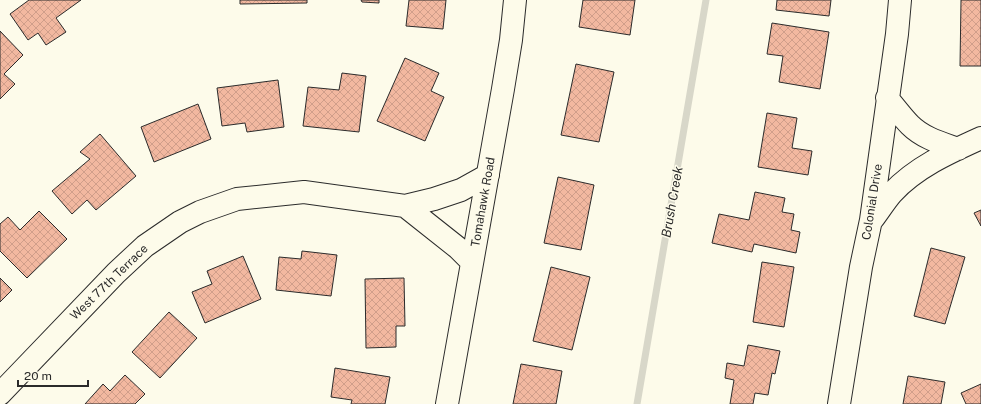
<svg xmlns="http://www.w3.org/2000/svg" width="981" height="404" font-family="'Public Sans',sans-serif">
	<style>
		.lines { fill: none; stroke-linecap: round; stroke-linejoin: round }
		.stream { stroke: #d8d7c9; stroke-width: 7 }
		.building { fill: url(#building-cross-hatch); stroke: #2b2b2b }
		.minor-casing { stroke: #2b2b2b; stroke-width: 24 }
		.minor { stroke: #fdfbea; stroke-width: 22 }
		.labels { text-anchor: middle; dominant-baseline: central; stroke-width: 3; stroke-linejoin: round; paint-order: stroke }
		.street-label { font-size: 12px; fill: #2b2b2b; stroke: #fdfbea }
		.water-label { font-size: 13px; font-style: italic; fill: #2b2b2b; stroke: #fdfbea }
	</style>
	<defs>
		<pattern id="building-cross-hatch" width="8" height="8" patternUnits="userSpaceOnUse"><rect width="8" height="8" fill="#f2b8a0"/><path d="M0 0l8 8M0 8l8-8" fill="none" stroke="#d09e8a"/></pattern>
	</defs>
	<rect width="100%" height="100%" fill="#fdfbea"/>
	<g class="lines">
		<path class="stream" d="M 637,404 L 706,0"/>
	</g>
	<path class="building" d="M 29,0 L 81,0 L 56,18 L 66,32 L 46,45 L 38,33 L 28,40 L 10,14 Z
		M 240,0 L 307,0 L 307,3 L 240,4 Z
		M 361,0 L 379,0 L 379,3 L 362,2 Z
		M 409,0 L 446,0 L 443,29 L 406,26 Z
		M 583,0 L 635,0 L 630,35 L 579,27 Z
		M 777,0 L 831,0 L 829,16 L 776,10 Z
		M 961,0 L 981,0 L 981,66 L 960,66 Z
		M 772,23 L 829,32 L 820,89 L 779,82 L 783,56 L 767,54 Z
		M 0,31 L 23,55 L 4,74 L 15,84 L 0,99 Z
		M 405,58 L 439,73 L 431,91 L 444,97 L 425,141 L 377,121 Z
		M 576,64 L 614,72 L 599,142 L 561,135 Z
		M 342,73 L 366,76 L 359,132 L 303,126 L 308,87 L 339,90 Z
		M 278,80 L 284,127 L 247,132 L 245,123 L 222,126 L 217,88 Z
		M 198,104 L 211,139 L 154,162 L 141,127 Z
		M 767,113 L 797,118 L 792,148 L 812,151 L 808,175 L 758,167 Z
		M 100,134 L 136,176 L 96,210 L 87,200 L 72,214 L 52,191 L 90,159 L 80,152 Z
		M 558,177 L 594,185 L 581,250 L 544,243 Z
		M 755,192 L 785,198 L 782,212 L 794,214 L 791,230 L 800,232 L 796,253 L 754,244 L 752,252 L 712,243 L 719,214 L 749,220 Z
		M 981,210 L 981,226 L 974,213 Z
		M 39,211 L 67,239 L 27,278 L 0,251 L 0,224 L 8,217 L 20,230 Z
		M 931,248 L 965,257 L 945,324 L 914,316 Z
		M 302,251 L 337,255 L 331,296 L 276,290 L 279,257 L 301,259 Z
		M 243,256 L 261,299 L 205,323 L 192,292 L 212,284 L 207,271 Z
		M 762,262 L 794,267 L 784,327 L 753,322 Z
		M 551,267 L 590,277 L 572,350 L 533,341 Z
		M 0,278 L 12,290 L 0,302 Z
		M 404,278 L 405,326 L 396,326 L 396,347 L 366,348 L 365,279 Z
		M 169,312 L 197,338 L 160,378 L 132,352 Z
		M 748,345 L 780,351 L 775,374 L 772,373 L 768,395 L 755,393 L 753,404 L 730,404 L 734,380 L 725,378 L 727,363 L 744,366 Z
		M 521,364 L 562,371 L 556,404 L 513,404 Z
		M 335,368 L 390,377 L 385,404 L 351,404 L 352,400 L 331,397 Z
		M 125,375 L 145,394 L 135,404 L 85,404 L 103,384 L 110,391 Z
		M 908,376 L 945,382 L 941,404 L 903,404 Z
		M 981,384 L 981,404 L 966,404 L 961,393 Z"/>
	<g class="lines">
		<g class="minor-casing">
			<path id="minor" d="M 887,98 C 895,107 902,117 910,125 C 923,138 941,143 958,149
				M 405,206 L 458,248 L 472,262
				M 872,220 C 879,211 885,201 892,193 C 916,167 950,152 981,138
				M 0,394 L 116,273 L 145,246 L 180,222 L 200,212 L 237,199 L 304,192 L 405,206 L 434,199 L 461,190 L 488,175
				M 447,404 L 503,89 L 511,40 L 515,0
				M 839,404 L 861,267 L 871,220 L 897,34 L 900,0"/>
		</g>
		<use href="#minor" class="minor"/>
	</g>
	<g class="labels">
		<g class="street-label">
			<text transform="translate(483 202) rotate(-80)">Tomahawk Road</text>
			<text transform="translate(872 202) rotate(-81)">Colonial Drive</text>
			<text transform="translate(109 282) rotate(-44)">West 77th Terrace</text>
		</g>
		<g class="water-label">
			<text transform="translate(672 202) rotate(-80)">Brush Creek</text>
		</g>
	</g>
	<path d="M18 380v6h70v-6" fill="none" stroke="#2b2b2b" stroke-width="2"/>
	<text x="24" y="380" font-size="12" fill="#2b2b2b" stroke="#fdfbea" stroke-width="3" paint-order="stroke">20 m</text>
</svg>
